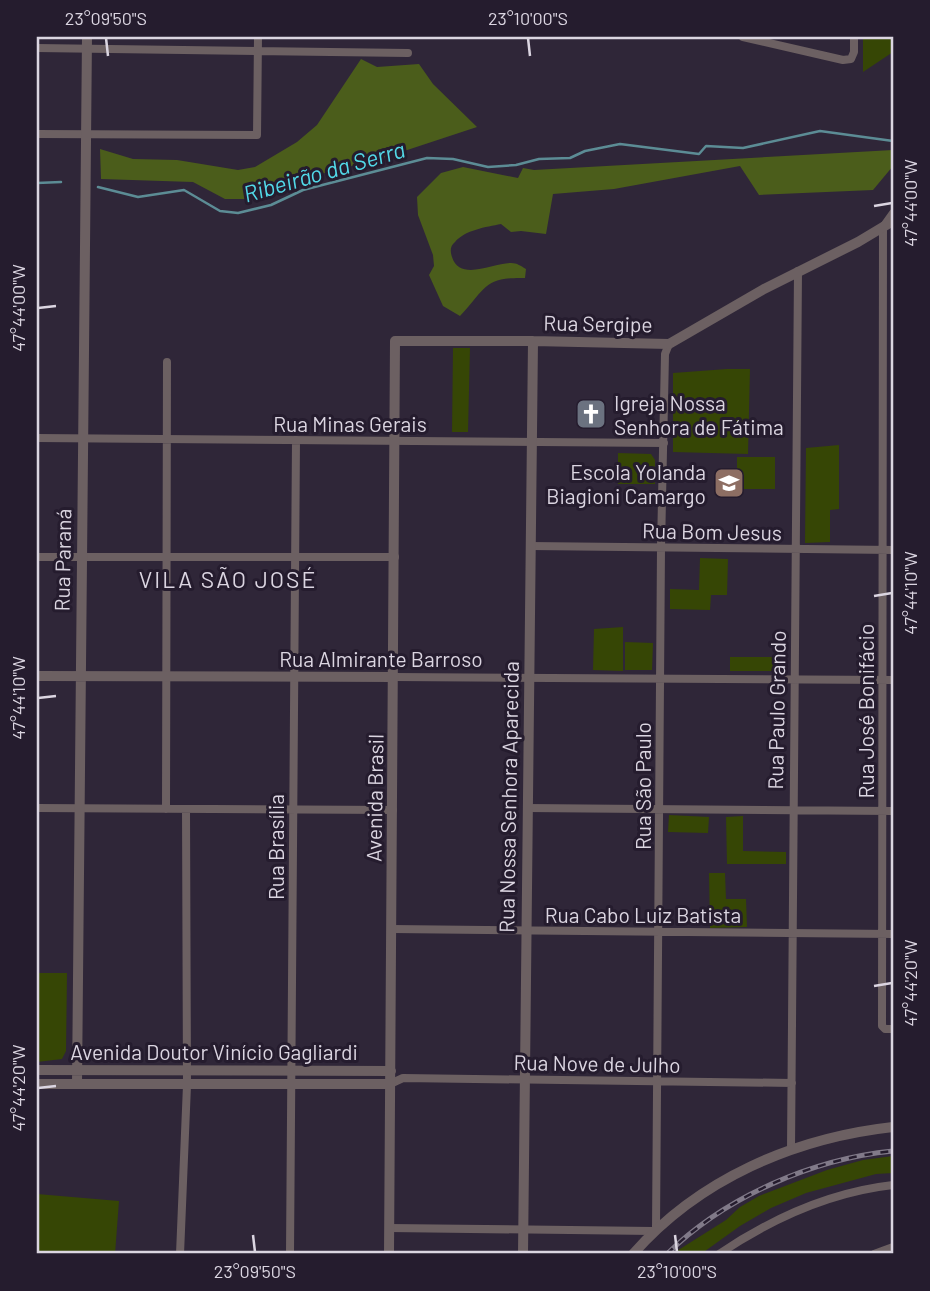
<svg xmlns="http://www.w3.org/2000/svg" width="930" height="1291" font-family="Barlow,sans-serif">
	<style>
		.green { fill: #364605 }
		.forest { fill: #4b5d1b }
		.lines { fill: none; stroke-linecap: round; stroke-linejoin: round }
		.stream { stroke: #5c8c95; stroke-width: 2.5 }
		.minor { stroke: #6c6062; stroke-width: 8 }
		.tertiary { stroke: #6c6062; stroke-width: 10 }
		.rail-casing { stroke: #817a89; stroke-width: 5 }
		.rail { stroke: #251c2e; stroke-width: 2.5; stroke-dasharray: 8; stroke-linecap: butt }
		.ticks { fill: none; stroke: #dbd5e1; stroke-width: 2.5 }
		.labels { text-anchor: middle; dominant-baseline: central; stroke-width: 6; stroke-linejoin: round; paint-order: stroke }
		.street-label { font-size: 21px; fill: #dbd5e1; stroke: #251c2e }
		.poi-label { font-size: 21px; fill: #dbd5e1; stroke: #251c2e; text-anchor: start }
		.water-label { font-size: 23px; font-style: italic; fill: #52d9e8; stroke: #251c2e }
		.neighbourhood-label { font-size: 23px; letter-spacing: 2px; fill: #dbd5e1; stroke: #251c2e }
		.neatline { fill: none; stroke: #dbd5e1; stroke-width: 2.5 }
		.ticks-label { font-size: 18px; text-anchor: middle; fill: #dbd5e1 }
	</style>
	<rect width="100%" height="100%" fill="#2f2638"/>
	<path class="green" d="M 863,37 L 893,37 L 893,52 L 863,72 Z
		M 453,348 L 470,348 L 468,432 L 452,432 Z
		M 727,369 L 750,369 L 748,454 L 673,452 L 673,373 Z
		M 839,445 L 839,509 L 830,510 L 830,542 L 805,543 L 806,448 Z
		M 618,453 L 651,454 L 655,460 L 655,484 L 618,484 Z
		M 737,457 L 775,457 L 775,489 L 737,489 Z
		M 700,558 L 728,559 L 727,595 L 711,595 L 710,610 L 670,609 L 670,589 L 699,590 Z
		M 623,627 L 623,671 L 593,670 L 594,629 Z
		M 625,642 L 653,643 L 652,670 L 625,670 Z
		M 730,657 L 785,657 L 785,669 L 783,671 L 730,671 Z
		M 669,815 L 709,817 L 708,833 L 668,832 Z
		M 743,816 L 743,851 L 786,852 L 786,864 L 727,864 L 726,817 Z
		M 709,873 L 725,873 L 726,899 L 746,899 L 747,927 L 710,928 Z
		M 37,973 L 67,973 L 66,1051 L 62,1059 L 37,1062 Z
		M 893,1156 L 893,1173 L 876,1174 L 806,1193 L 771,1208 L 740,1226 L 701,1254 L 672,1254 L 726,1220 L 740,1207 L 759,1196 L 827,1170 L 863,1160 Z
		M 37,1194 L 119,1201 L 115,1254 L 37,1254 Z"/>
	<path class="forest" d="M 361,59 L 377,67 L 419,64 L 433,84 L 477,127 L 383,158 L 282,184 L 252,199 L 225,199 L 193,182 L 101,179 L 100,149 L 133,159 L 177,160 L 238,170 L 255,167 L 297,142 L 317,125 Z
		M 893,150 L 893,166 L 873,190 L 759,195 L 740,166 L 614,189 L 553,194 L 546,234 L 521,231 L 511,232 L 501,224 C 486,227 465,230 455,242 C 450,246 450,251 452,257 C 460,282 493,263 511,263 C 517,263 521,266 526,269 L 525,278 C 483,277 486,289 460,316 L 443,306 L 429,275 L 434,266 L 433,255 L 418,215 L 417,197 L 441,173 L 463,167 L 518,178 L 523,168 L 534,170 Z"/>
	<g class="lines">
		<path class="stream" d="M 37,183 L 61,182
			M 98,187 L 138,197 L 184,190 L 220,211 L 238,213 L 271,205 L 303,190 L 427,158 L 453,159 L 488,167 L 516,165 L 539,159 L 570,158 L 585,151 L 620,144 L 699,154 L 706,146 L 743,148 L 820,131 L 893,141"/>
		<path class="minor" d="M 743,37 L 843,60 L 851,59 L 854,52 L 854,37
			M 37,48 L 408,53
			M 37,134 L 257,135 L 258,37
			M 893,213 L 883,227 L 882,1026 L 885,1029 L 893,1029
			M 37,438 L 664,443
			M 530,546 L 893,550
			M 37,557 L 395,557
			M 394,677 L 893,680
			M 37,808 L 393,810
			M 527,808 L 893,811
			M 166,809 L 167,362
			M 392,929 L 893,934
			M 390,1084 L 403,1078 L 792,1083
			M 791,1149 L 798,271
			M 389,1228 L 653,1231
			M 656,1229 L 661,548 L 665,354 L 669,344
			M 180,1254 L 187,1085 L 186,809
			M 290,1254 L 296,440
			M 719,1254 C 771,1219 830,1192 893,1185
			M 874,1254 L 893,1247"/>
		<path class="tertiary" d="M 37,676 L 394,677
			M 37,1070 L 391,1071
			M 37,1084 L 390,1084
			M 77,1084 L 87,37
			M 389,1254 L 395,341 L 533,341 L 669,344 L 764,289 L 858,242 L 893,221
			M 523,1254 L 533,341
			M 633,1254 C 699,1179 794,1138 893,1127"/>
		<g class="rail-casing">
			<path id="rail" d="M 667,1254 C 725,1197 812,1159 893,1151"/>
		</g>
		<use href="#rail" class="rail"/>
	</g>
	<path class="ticks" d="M 106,38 L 108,56M 528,38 L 530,56M 874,206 L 892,203M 38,308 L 56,306M 874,596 L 892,593M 38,698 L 56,696M 874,986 L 892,983M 38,1088 L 56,1086M 253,1235 L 255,1252M 675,1235 L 677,1252"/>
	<defs>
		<g id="church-square" transform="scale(1.575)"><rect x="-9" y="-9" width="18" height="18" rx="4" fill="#6b7280" stroke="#251c2e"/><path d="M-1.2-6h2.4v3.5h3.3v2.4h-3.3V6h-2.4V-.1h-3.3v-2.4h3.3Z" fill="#fff"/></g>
		<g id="school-square" transform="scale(1.575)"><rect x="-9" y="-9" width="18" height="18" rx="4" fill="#8d6e63" stroke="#251c2e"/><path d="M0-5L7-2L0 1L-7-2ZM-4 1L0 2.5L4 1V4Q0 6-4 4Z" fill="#fff"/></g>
	</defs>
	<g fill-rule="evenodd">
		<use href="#church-square" x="591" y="414"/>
		<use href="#school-square" x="729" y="483"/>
	</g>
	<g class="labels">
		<g class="street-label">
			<text transform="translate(598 323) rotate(1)">Rua Sergipe</text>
			<text x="350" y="423">Rua Minas Gerais</text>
			<text transform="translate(712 531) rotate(1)">Rua Bom Jesus</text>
			<text transform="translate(62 560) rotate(-89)">Rua Paraná</text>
			<text x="381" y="658">Rua Almirante Barroso</text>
			<text transform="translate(776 710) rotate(-89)">Rua Paulo Grando</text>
			<text transform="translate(865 711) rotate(-90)">Rua José Bonifácio</text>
			<text transform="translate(642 786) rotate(-90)">Rua São Paulo</text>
			<text transform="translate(508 797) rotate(-89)">Rua Nossa Senhora Aparecida</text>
			<text transform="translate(374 798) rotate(-89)">Avenida Brasil</text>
			<text transform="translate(275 847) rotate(-90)">Rua Brasília</text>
			<text x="643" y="914">Rua Cabo Luiz Batista</text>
			<text x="214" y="1051">Avenida Doutor Vinício Gagliardi</text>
			<text transform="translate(597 1063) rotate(1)">Rua Nove de Julho</text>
		</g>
		<g class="poi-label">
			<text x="614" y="402">Igreja Nossa<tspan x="614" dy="24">Senhora de Fátima</tspan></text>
			<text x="706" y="471" text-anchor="end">Escola Yolanda<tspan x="706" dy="24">Biagioni Camargo</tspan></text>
		</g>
		<g class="water-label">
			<text transform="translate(324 171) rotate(-16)">Ribeirão da Serra</text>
		</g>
		<g class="neighbourhood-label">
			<text x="228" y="579">VILA SÃO JOSÉ</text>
		</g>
	</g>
	<rect width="930" height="1291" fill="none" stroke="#251c2e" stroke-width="77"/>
	<rect x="38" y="38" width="854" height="1214" class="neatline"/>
	<g class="ticks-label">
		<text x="106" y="25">23°09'50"S</text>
		<text x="528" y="25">23°10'00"S</text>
		<text transform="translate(911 203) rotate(-90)" y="6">47°44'00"W</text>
		<text transform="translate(19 308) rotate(-90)" y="6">47°44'00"W</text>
		<text transform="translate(911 593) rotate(-90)" y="6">47°44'10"W</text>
		<text transform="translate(19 698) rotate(-90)" y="6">47°44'10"W</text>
		<text transform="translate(911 983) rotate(-90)" y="6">47°44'20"W</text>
		<text transform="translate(19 1088) rotate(-90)" y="6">47°44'20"W</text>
		<text x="255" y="1278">23°09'50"S</text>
		<text x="677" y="1278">23°10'00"S</text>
	</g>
</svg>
